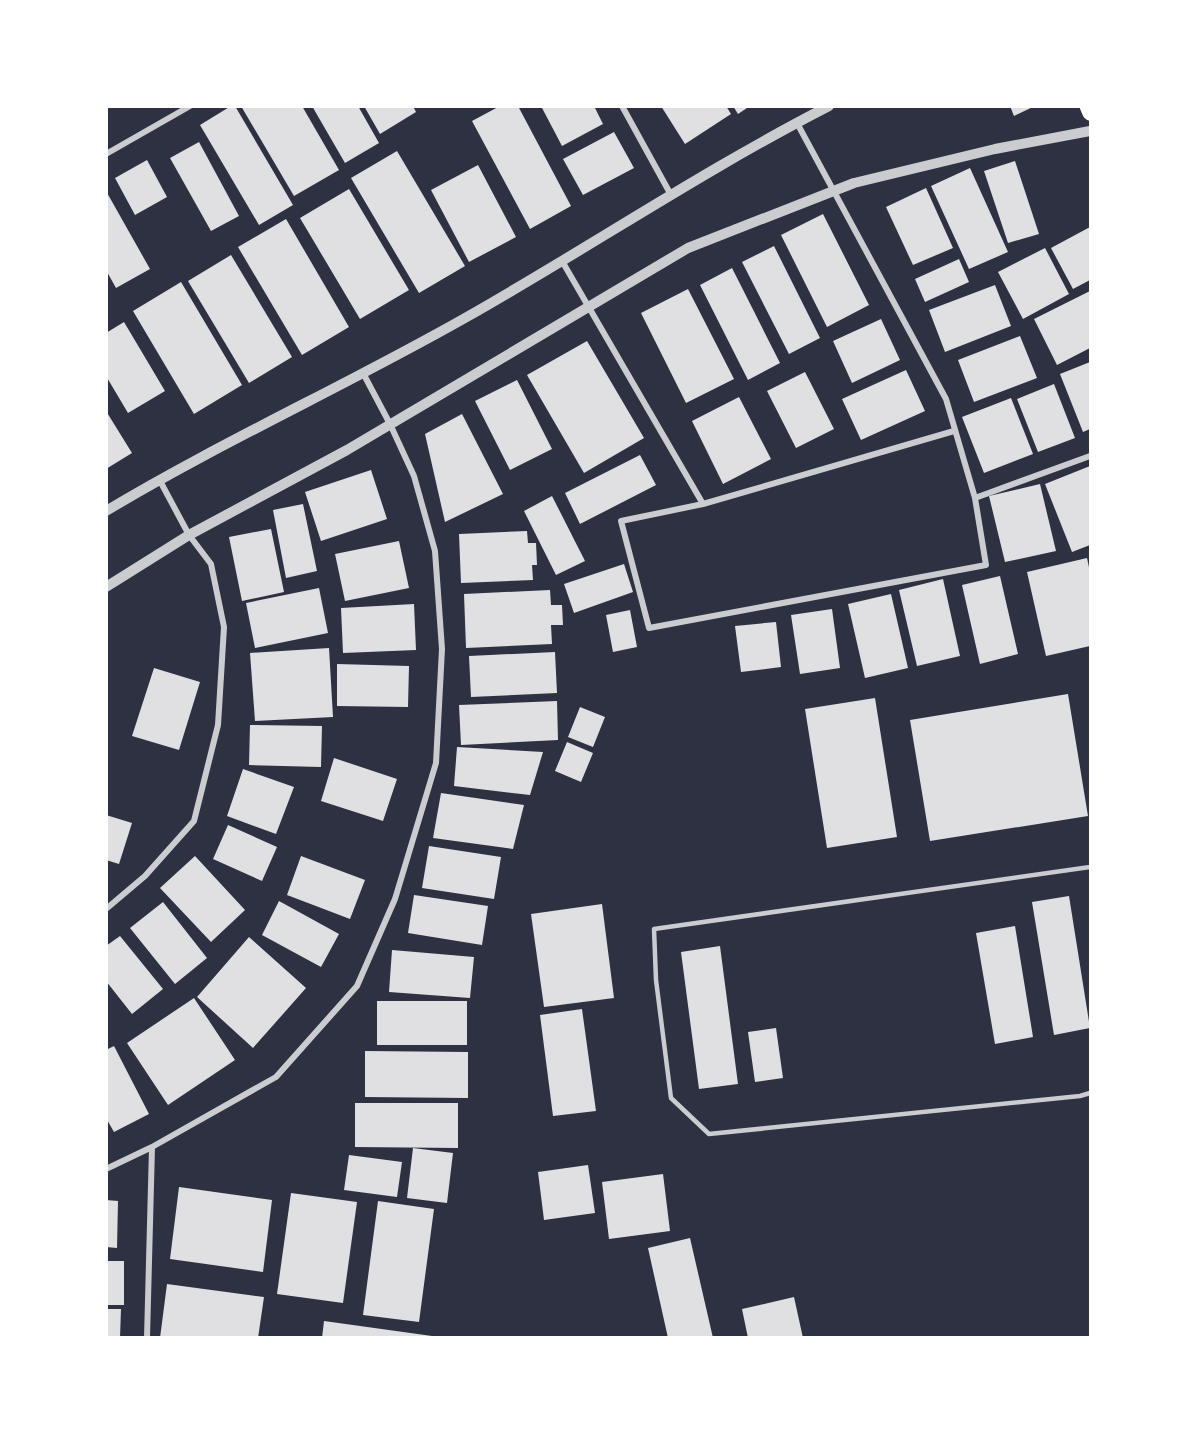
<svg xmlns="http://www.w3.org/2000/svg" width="1197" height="1444" font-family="Karla,sans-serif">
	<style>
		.building { fill: #e0e0e3 }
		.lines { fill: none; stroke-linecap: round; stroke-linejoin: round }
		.service { stroke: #caccd0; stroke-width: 4.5 }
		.minor { stroke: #caccd0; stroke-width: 6 }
		.tertiary { stroke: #caccd0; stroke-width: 10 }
		.primary { stroke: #fff; stroke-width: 15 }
	</style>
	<rect width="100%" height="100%" fill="#2d3142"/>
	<path class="building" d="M 231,106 L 235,106 L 293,205 L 259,225 L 200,125 Z
		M 241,106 L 302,106 L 339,170 L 294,196 Z
		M 312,106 L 358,106 L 379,143 L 345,163 Z
		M 364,106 L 413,106 L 416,112 L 380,134 Z
		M 500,106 L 518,106 L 571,206 L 530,229 L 472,121 Z
		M 541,106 L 594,106 L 603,124 L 562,146 Z
		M 661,106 L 726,106 L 731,114 L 685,144 Z
		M 733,106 L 750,106 L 738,114 Z
		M 1010,106 L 1035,106 L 1014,116 Z
		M 614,132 L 634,168 L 583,195 L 563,159 Z
		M 199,142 L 239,216 L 211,231 L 170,158 Z
		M 397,151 L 465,266 L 419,293 L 351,178 Z
		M 147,160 L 167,197 L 135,215 L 115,178 Z
		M 1015,161 L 1039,234 L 1008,243 L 984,171 Z
		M 478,165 L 516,237 L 469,262 L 431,190 Z
		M 970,168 L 1008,252 L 969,269 L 931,186 Z
		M 926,188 L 953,248 L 913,265 L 886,207 Z
		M 349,189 L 409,290 L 360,319 L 300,218 Z
		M 106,191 L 150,269 L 116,288 L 106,270 Z
		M 823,214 L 869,305 L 827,327 L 781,235 Z
		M 286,219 L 349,327 L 302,355 L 238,247 Z
		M 1090,227 L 1090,280 L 1073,289 L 1051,248 Z
		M 774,246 L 820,338 L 789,354 L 742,262 Z
		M 1045,248 L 1069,294 L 1023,319 L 998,272 Z
		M 231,255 L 292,357 L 249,383 L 188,281 Z
		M 959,259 L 969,282 L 925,302 L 915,279 Z
		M 732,268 L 780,363 L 748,380 L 700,285 Z
		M 181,282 L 242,385 L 194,414 L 133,311 Z
		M 995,285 L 1011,326 L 945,352 L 929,310 Z
		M 688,289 L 734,379 L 686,403 L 641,313 Z
		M 1090,291 L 1090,348 L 1057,365 L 1034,319 Z
		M 881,319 L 900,360 L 852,383 L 833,341 Z
		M 124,322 L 165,391 L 128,413 L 106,376 L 106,333 Z
		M 1020,336 L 1037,378 L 974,402 L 958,360 Z
		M 587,341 L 644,438 L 584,473 L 527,375 Z
		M 1090,362 L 1090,429 L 1083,432 L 1060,374 Z
		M 906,370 L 925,411 L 861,440 L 842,399 Z
		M 805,372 L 834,429 L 796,448 L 767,391 Z
		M 517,380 L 552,449 L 510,470 L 475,401 Z
		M 1054,384 L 1075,438 L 1038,452 L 1017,399 Z
		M 739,397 L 771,459 L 723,484 L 692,421 Z
		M 1011,398 L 1033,454 L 984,473 L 962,417 Z
		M 106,411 L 132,453 L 106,469 Z
		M 462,414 L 503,494 L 445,522 L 425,434 Z
		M 640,455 L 656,485 L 580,524 L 565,493 Z
		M 1090,466 L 1090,545 L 1072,552 L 1045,484 Z
		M 371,470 L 387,519 L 321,541 L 305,492 Z
		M 1040,484 L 1056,551 L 1005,562 L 989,496 Z
		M 552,496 L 585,561 L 556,575 L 524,511 Z
		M 303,504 L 317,571 L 286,578 L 273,510 Z
		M 271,529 L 284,592 L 242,601 L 229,537 Z
		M 527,531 L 528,543 L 536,543 L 537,565 L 532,565 L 533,580 L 461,583 L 459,534 Z
		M 399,541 L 409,588 L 345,601 L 335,554 Z
		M 1087,558 L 1090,572 L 1090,646 L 1046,656 L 1027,572 Z
		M 624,564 L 633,592 L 574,613 L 564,584 Z
		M 1000,576 L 1018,654 L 980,664 L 962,585 Z
		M 943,579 L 960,656 L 917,666 L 899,590 Z
		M 319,588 L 328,633 L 255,648 L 246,603 Z
		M 550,590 L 551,605 L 562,605 L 563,625 L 551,625 L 552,644 L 466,648 L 464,594 Z
		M 891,594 L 908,668 L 865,678 L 848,604 Z
		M 414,604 L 416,650 L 343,653 L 341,608 Z
		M 832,609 L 840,668 L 800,674 L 791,615 Z
		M 630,610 L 637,647 L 613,652 L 606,615 Z
		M 776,622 L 781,667 L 741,672 L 735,626 Z
		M 329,648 L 333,717 L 255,721 L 250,653 Z
		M 555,652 L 557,693 L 471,697 L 469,656 Z
		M 337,664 L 409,666 L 408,707 L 337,706 Z
		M 154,668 L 200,682 L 179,750 L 132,736 Z
		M 1068,694 L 1088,816 L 930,841 L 910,720 Z
		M 875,698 L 897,837 L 827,848 L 805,709 Z
		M 557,701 L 558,740 L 461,745 L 459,705 Z
		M 580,707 L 605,717 L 593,747 L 568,737 Z
		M 250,725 L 322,726 L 321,767 L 249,765 Z
		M 567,742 L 593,753 L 581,782 L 555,771 Z
		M 457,747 L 543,752 L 530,795 L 454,786 Z
		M 334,758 L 397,779 L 383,821 L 321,801 Z
		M 243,769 L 294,787 L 276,834 L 227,816 Z
		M 441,793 L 524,805 L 513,849 L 433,838 Z
		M 106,815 L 132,823 L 119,864 L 106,860 Z
		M 228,825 L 277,847 L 262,881 L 213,859 Z
		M 429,846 L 501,857 L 494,899 L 422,888 Z
		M 195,856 L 245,910 L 211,942 L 160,888 Z
		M 301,856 L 365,880 L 350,919 L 287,895 Z
		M 414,895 L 488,906 L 482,945 L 408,933 Z
		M 1069,896 L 1090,1028 L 1054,1035 L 1032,902 Z
		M 279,901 L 339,934 L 321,967 L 262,935 Z
		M 163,902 L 207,958 L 175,984 L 130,928 Z
		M 602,904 L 614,998 L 544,1007 L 531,914 Z
		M 1015,926 L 1033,1037 L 995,1044 L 976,933 Z
		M 120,936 L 163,989 L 132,1014 L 106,981 L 106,946 Z
		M 249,937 L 306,988 L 253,1048 L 197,997 Z
		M 720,946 L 738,1084 L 699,1089 L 681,952 Z
		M 392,950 L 474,957 L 470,998 L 389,992 Z
		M 194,998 L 235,1060 L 168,1105 L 127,1043 Z
		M 377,1001 L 467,1001 L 467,1045 L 377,1045 Z
		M 582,1009 L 596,1111 L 553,1116 L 540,1015 Z
		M 776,1028 L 783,1078 L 755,1082 L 748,1032 Z
		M 114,1046 L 149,1114 L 114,1132 L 106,1118 L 106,1050 Z
		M 365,1051 L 468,1052 L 468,1098 L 365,1097 Z
		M 355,1103 L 458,1103 L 458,1148 L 355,1147 Z
		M 413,1148 L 453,1153 L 447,1203 L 407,1198 Z
		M 349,1155 L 402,1162 L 397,1197 L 344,1190 Z
		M 588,1165 L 595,1213 L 544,1220 L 538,1172 Z
		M 663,1174 L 670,1231 L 609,1239 L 602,1182 Z
		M 179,1187 L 272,1200 L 263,1272 L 170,1259 Z
		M 291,1193 L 357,1202 L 343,1303 L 277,1294 Z
		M 106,1200 L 118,1201 L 117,1248 L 106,1247 Z
		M 378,1201 L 434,1209 L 419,1322 L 363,1315 Z
		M 690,1238 L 713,1338 L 668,1338 L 648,1248 Z
		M 106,1261 L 124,1261 L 124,1305 L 106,1305 Z
		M 167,1284 L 264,1297 L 258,1338 L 160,1338 Z
		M 794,1297 L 803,1338 L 748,1338 L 742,1309 Z
		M 106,1309 L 121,1309 L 120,1338 L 106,1338 Z
		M 324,1321 L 432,1336 L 432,1338 L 322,1338 Z"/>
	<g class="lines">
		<path class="service" d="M 1090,867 L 654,929 L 656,980 L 671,1098 L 709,1134 L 1080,1096 L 1090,1093"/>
		<path class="minor" d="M 622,106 L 671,195
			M 106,154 L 190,106
			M 562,261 L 703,504 L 954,431
			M 975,498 L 1090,456
			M 703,504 L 621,521 L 649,628 L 986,565 L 975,498 L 946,399 L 797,123
			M 106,909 L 145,876 L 194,821 L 218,725 L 224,627 L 211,564 L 189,535 L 159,479
			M 106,1169 L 152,1147 L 276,1077 L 357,986 L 395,899 L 436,763 L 442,649 L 435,551 L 414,476 L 390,424 L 363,373
			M 147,1338 L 152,1147"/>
		<path class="tertiary" d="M 106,511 C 223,441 347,385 465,318 C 587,249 704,170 829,106
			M 106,587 L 189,535 L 347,450 L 688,248 L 854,183 L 995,149 L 1090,131"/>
		<path class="primary" d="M 1087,106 L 1090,113"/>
	</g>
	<rect width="1197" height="1444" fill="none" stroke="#ffffff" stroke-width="216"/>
</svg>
